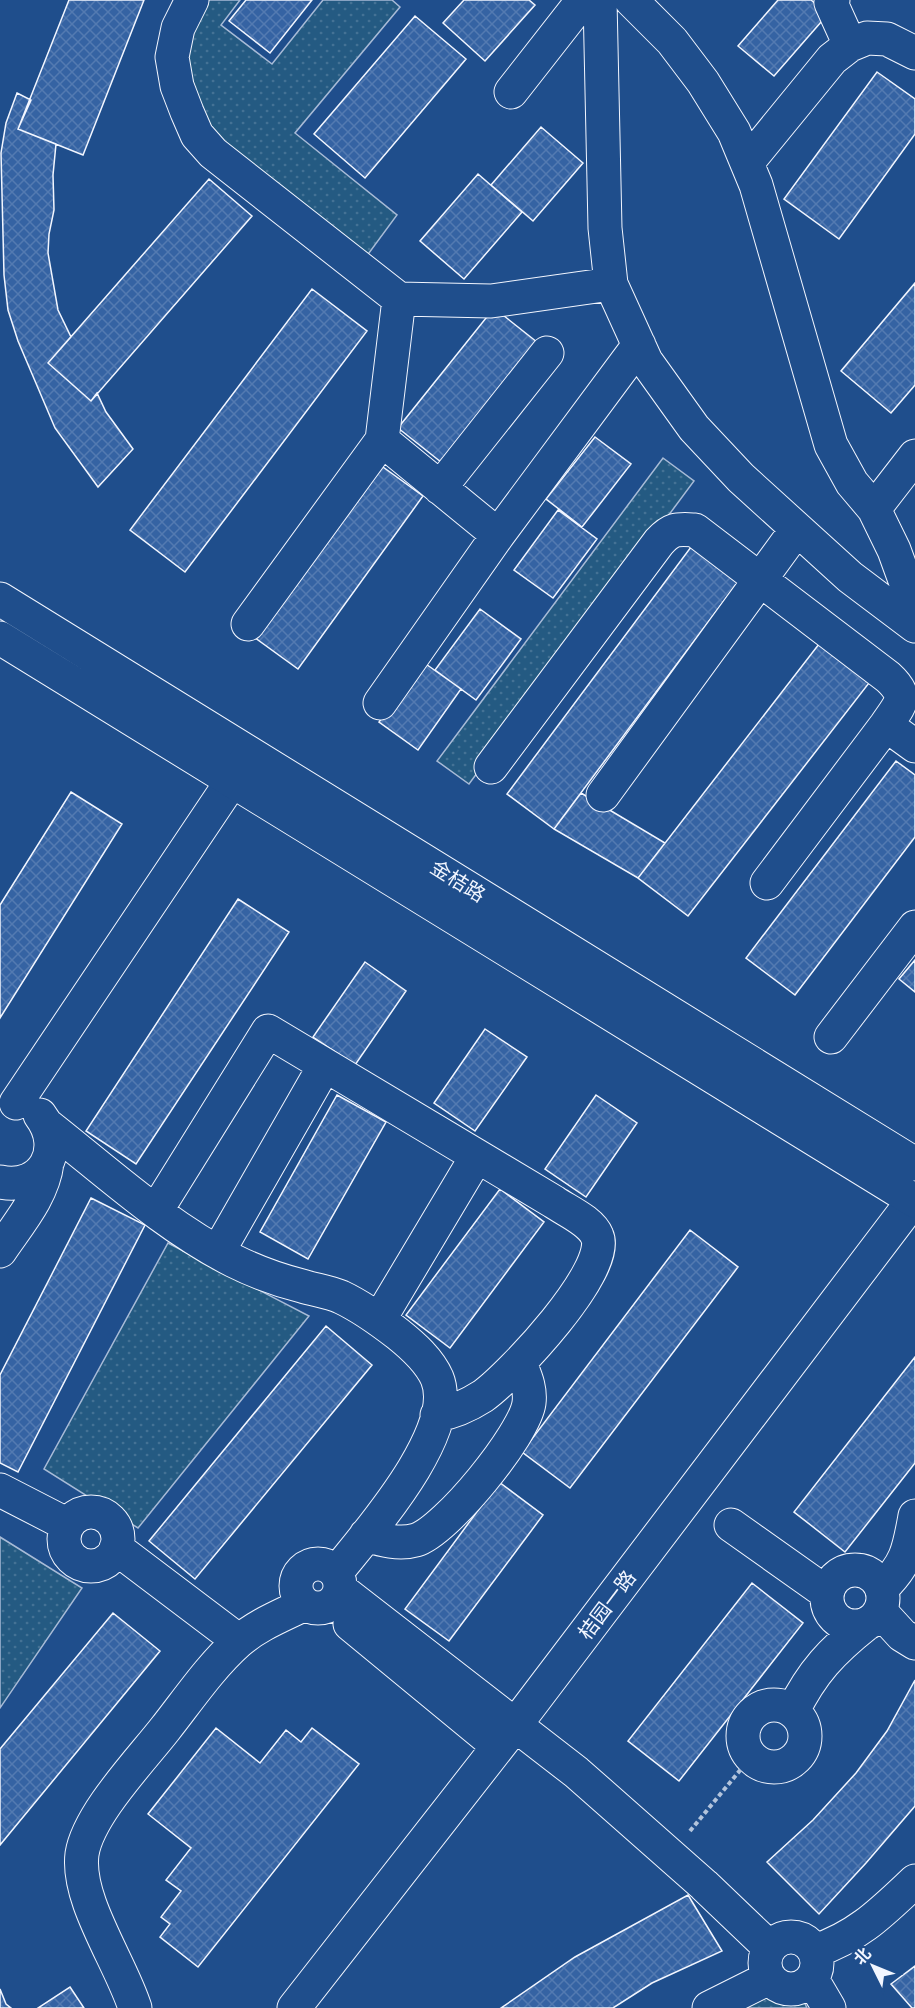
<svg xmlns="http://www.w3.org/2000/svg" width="915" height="2008" font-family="Roboto,'Noto Sans SC',sans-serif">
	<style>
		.green { fill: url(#green-dots); stroke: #a8bbd7; stroke-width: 1.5 }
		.building { fill: url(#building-cross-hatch); stroke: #f2f6ff; stroke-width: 1.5 }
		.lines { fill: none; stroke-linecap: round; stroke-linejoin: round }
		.minor-casing { stroke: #f2f6ff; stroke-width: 35 }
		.major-casing { stroke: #f2f6ff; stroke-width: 35 }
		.path { stroke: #b3c4dc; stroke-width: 4; stroke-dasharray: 4.5 3; stroke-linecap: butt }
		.minor { stroke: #1f4e8c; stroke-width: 33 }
		.major { stroke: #1f4e8c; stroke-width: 33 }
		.labels { text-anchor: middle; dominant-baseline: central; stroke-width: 4.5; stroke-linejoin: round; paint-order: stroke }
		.street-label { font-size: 20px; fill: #f2f6ff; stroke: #1f4e8c }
	</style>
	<defs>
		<pattern id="green-dots" width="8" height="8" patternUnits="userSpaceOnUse" patternTransform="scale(1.5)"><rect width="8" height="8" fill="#245a82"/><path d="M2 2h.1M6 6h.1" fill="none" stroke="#447295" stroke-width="1.8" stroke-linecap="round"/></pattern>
		<pattern id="building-cross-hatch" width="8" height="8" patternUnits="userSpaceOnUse" patternTransform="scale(1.5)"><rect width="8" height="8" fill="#3563a3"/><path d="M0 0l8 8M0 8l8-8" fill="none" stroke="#537ab1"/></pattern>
	</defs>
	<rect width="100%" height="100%" fill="#1f4e8c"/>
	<path class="green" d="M 205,0 L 240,0 L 221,25 L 272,64 L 323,0 L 392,0 L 400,7 L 295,133 L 397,215 L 366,257 L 224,151 L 201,112 L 183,44 Z
		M 663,458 L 694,481 L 469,784 L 437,761 Z
		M 168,1243 L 309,1316 L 138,1528 L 44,1469 Z
		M 0,1537 L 82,1588 L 0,1708 Z
		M 769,1991 L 784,2000 L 801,1995 L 807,2008 L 735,2008 Z"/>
	<path class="building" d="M 69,0 L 144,0 L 83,155 L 18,129 Z
		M 246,0 L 312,0 L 270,53 L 229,21 Z
		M 464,0 L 529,0 L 535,5 L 485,61 L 443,23 Z
		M 778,0 L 811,0 L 828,14 L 774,76 L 738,46 Z
		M 415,16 L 466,59 L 365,178 L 314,134 Z
		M 877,72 L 915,99 L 915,134 L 839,239 L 784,199 Z
		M 17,93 L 31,100 L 18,129 L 56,144 L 53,175 L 54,210 L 49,234 L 48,253 L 58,310 L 71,337 L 48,363 L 91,401 L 97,393 L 106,412 L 133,449 L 98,487 L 55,428 L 18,341 L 8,310 L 4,275 L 1,153 L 6,123 Z
		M 541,127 L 583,163 L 533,221 L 491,185 Z
		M 478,174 L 522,212 L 464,279 L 420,241 Z
		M 209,179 L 252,216 L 91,401 L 48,363 Z
		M 915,283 L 915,385 L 891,413 L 841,371 Z
		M 312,289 L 367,331 L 185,572 L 130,530 Z
		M 494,308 L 542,346 L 446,466 L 398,428 Z
		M 595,437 L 631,464 L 582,527 L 546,499 Z
		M 376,462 L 423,496 L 298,669 L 251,635 Z
		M 558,510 L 597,539 L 553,598 L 514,570 Z
		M 691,547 L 738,582 L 554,829 L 507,794 Z
		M 480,609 L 521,639 L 476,700 L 435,670 Z
		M 819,644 L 869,683 L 688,916 L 638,878 Z
		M 423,662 L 461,689 L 418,750 L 379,722 Z
		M 896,761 L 915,775 L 915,837 L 795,995 L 746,958 Z
		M 71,792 L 122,824 L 0,1018 L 0,905 Z
		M 581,793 L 665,843 L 638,878 L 554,829 Z
		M 238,899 L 289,932 L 136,1164 L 86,1131 Z
		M 915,960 L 915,992 L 899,979 Z
		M 365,962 L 406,991 L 355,1065 L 313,1037 Z
		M 485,1029 L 527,1057 L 475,1131 L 434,1103 Z
		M 337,1095 L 386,1122 L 308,1259 L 260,1232 Z
		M 596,1095 L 637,1123 L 586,1197 L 545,1169 Z
		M 500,1189 L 544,1222 L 450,1348 L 406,1315 Z
		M 91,1198 L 145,1225 L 18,1472 L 0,1463 L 0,1375 Z
		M 690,1230 L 738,1267 L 570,1488 L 522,1452 Z
		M 326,1326 L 372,1365 L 195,1579 L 149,1541 Z
		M 915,1357 L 915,1463 L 845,1552 L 794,1512 Z
		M 499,1482 L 543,1515 L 449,1641 L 405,1609 Z
		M 752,1583 L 803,1623 L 679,1781 L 628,1741 Z
		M 113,1613 L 160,1651 L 0,1845 L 0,1749 Z
		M 915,1680 L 915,1806 L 866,1863 L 819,1914 L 767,1862 L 813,1820 L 856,1773 L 887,1731 Z
		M 216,1728 L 260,1763 L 286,1730 L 301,1742 L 312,1728 L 359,1764 L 198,1967 L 160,1937 L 170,1924 L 161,1917 L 181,1891 L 166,1880 L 191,1848 L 148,1814 Z
		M 688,1895 L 722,1951 L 652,1983 L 613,2008 L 501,2008 L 575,1957 Z
		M 915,1966 L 915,2008 L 912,2008 L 891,1984 Z
		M 70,1987 L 84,2008 L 38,2008 Z
		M 0,1989 L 6,2004 L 11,2008 L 0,2008 Z"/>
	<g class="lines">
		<g class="minor-casing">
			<path id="minor" d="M 192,0 L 178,28 L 172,57 L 177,86 L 187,112 L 197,135 L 213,153 L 399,299 L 491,301 L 611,284
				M 600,0 L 605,228 L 611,284 L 646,361 L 694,428 L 741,478 L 850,577 L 915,626
				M 631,0 L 672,41 L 703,82 L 734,132 L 756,185 L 831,445 L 852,483 L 874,509 L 894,550 L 915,608
				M 833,0 L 831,3 L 850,45
				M 511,92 L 583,0
				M 747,163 L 832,59 L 850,45 L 867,38 L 887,39 L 915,53
				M 399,299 L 382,440 L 498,535
				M 440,488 L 547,353
				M 874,509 L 915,456
				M 248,624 L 382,440
				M 380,703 L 498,535 L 639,345
				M 886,725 L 915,746
				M 491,767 L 659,542 C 672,528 677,529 695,530 L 888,677 C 910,697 900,704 886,725 L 767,883
				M 603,795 L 797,529
				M 831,1037 L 915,927
				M 16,1103 L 232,781
				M 47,1125 C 107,1172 165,1226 234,1261 C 256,1272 278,1280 302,1286 C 315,1290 329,1292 341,1297 C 362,1307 380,1320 398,1334 C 413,1346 429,1360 437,1378 C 459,1431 367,1534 336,1573
				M 0,1182 C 43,1191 66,1149 40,1115
				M 156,1211 L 268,1031 L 554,1202 C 567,1211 591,1221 597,1236 C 612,1269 510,1377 483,1396 C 469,1405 454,1412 437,1415
				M 0,1251 C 18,1224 43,1196 47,1163
				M 218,1252 L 325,1065
				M 379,1320 L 477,1156
				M 0,1490 L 68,1525
				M64 1539a27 27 0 1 1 54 0a27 27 0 1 1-54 0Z
				M 731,1525 L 827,1593
				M 366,1535 C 382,1540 399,1545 416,1540 C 446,1531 525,1434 529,1403 C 531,1388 525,1376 520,1363
				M 116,1548 L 239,1641
				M296 1586a22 22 0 1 1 44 0a22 22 0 1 1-44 0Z
				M827 1598a28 28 0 1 1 56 0a28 28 0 1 1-56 0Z
				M 882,1588 C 907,1564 909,1549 915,1516
				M 340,1589 L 576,1772 L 704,1885 L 769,1947
				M 880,1611 L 902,1635 L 915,1643
				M 350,1624 L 498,1746
				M743 1736a31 31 0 1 1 62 0a31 31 0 1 1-62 0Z
				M 793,1711 C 812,1672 832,1651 866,1624
				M765 1963a26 26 0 1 1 52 0a26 26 0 1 1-52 0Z
				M 815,1951 C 859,1936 882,1912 915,1881
				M 812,1979 L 829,2008
				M 135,2008 C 121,1963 76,1900 82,1854 C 88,1815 140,1761 165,1729 C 188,1700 210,1667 238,1642 C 257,1625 283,1615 305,1604
				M 294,2008 L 516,1724 L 915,1198
				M 709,2008 L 769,1978"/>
		</g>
		<g class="major-casing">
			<path id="major" d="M 0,599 L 915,1164
				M 0,638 L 915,1201"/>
		</g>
		<path class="path" d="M 690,1831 L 751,1757"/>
		<use href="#minor" class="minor"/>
		<use href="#major" class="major"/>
	</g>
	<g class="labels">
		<g class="street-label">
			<text transform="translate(458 881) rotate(32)">金桔路</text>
			<text transform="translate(607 1605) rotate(-53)">桔园一路</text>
		</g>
	</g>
	<g transform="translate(873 1966) rotate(313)" stroke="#1f4e8c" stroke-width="4.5" paint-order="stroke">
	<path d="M0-4.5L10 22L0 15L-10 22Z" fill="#f2f6ff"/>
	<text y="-9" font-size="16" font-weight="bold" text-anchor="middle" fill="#f2f6ff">北</text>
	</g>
</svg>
